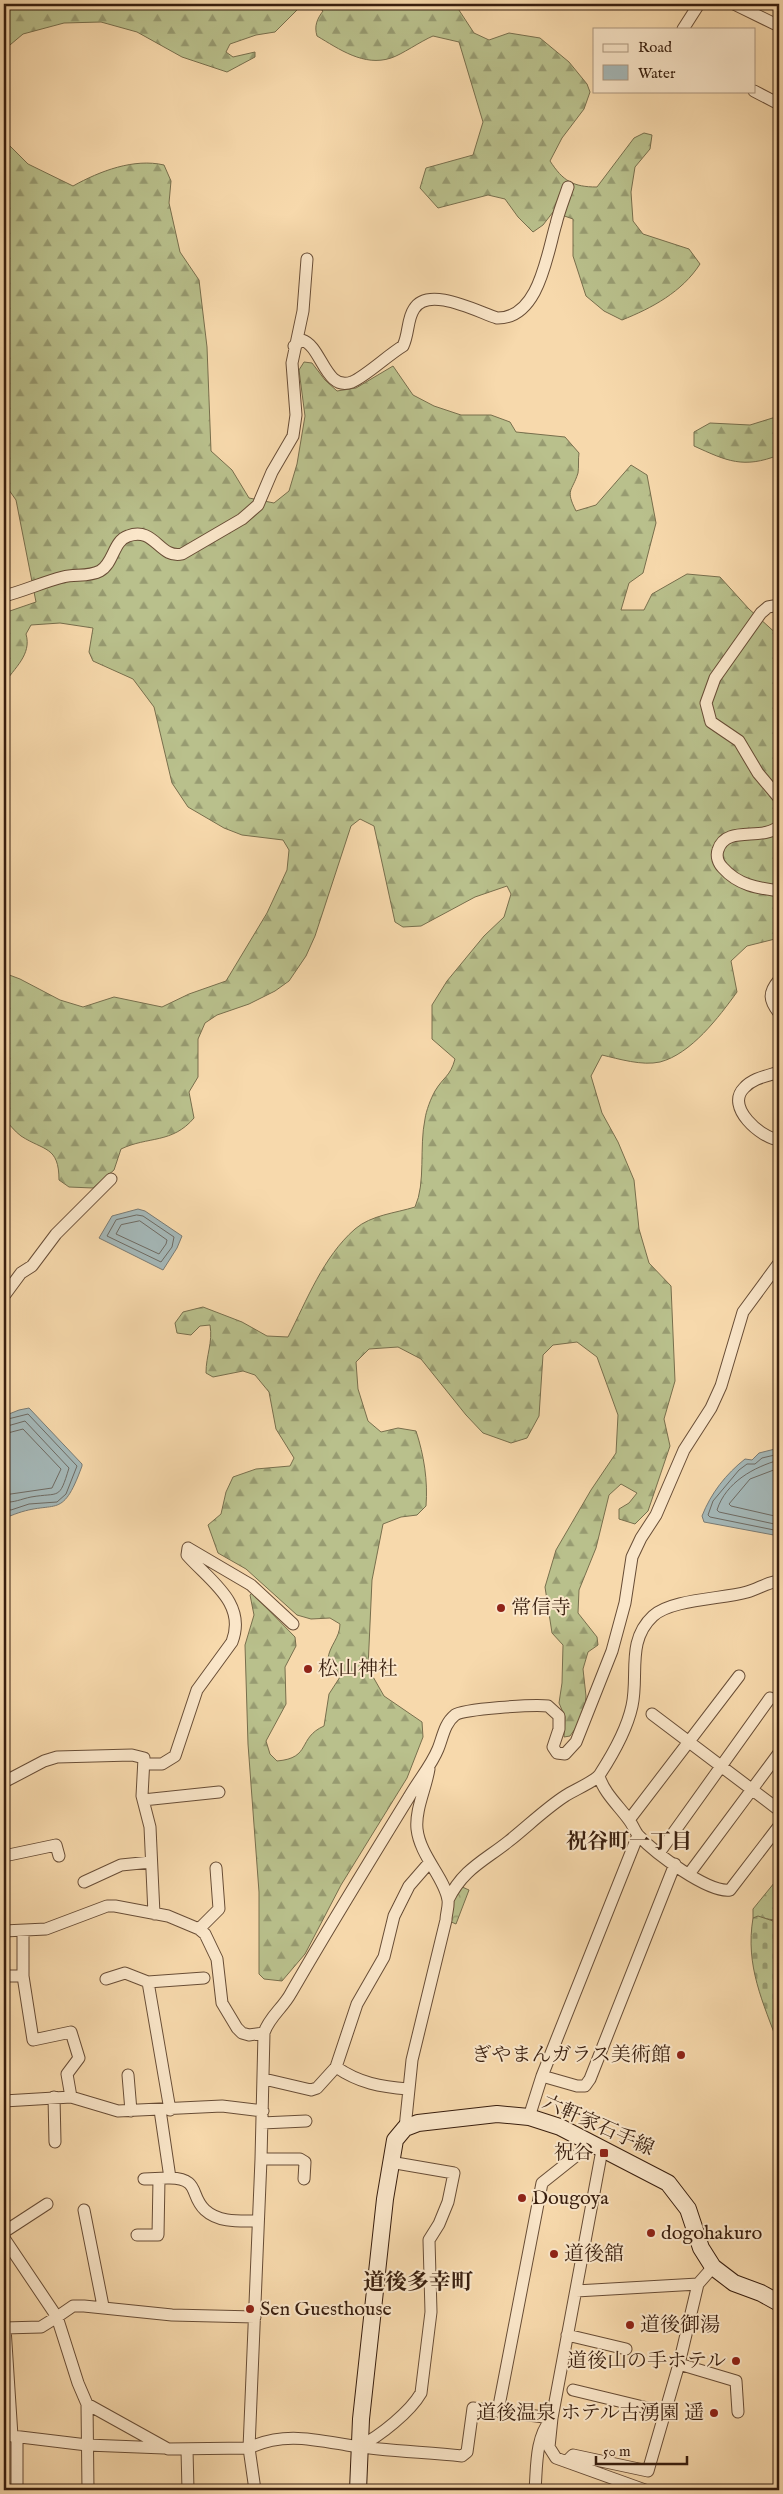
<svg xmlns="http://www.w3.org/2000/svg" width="783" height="2494" font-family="'IM FELL English','Noto Serif JP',serif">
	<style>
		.forest { fill: url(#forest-firs); stroke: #786f4d }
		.cemetery { fill: url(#cemetery-stones); stroke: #786f4d }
		.park { fill: url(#park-crowns); stroke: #786f4d }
		.water { fill: #a4b7b7; stroke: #797a73 }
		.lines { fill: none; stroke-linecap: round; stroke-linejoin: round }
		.shore { stroke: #6e6a62; stroke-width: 1 }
		.minor-casing { stroke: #684d36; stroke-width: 13 }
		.secondary-casing { stroke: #381e0e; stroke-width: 18 }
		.minor { stroke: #fae6c9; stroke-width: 11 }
		.secondary { stroke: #fae6c9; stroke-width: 16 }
		.poi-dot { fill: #8f2418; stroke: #fae6c9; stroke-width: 2 }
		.labels { text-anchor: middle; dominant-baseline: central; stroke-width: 4; stroke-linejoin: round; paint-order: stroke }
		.poi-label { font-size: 20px; fill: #381e0e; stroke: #fae6c9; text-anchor: start }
		.street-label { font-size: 20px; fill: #381e0e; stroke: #fae6c9 }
		.neighbourhood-label { font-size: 21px; font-weight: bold; fill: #381e0e; stroke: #fae6c9 }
		.quarter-label { font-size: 22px; font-weight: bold; fill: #381e0e; stroke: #fae6c9 }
	</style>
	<defs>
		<pattern id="forest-firs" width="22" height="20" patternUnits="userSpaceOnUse" patternTransform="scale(1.25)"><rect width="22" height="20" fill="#b9c08c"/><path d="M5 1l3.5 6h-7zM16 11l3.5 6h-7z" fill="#979b71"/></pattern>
		<pattern id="cemetery-stones" width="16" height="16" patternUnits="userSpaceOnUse" patternTransform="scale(1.25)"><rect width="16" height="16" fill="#b9c08c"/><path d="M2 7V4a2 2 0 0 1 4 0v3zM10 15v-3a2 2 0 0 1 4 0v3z" fill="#979b71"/></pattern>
		<pattern id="park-crowns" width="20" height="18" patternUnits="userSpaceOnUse" patternTransform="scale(1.25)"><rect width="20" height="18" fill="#b9c08c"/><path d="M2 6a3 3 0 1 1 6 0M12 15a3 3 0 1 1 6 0" fill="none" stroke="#979b71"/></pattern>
	</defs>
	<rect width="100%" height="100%" fill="#f7d9ac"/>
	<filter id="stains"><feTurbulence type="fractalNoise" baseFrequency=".004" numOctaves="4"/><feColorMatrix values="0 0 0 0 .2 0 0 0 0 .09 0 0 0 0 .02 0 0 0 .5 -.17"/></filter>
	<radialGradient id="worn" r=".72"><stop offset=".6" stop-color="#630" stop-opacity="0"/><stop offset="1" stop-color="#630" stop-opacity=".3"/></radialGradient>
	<path class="forest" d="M 14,4 L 455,4 L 474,33 L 489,40 L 509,33 L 540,38 L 569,62 L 587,84 L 590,92 L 584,109 L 562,138 L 550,161 C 563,181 573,187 597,187 L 634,138 L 644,133 L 652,135 L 650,149 L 635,167 L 631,192 L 633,221 L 643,234 L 689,249 L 700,264 C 682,292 652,308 622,320 L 604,311 L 586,296 L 573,256 L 573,219 L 553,212 L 543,225 L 533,232 L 518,217 L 505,199 L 488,195 L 438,208 L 420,188 L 426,168 L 473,155 L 483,122 L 459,42 L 433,36 C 421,41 401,55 391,58 C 364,67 339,49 317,36 C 314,26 317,19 323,11 L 315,5 L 302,5 L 275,32 L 256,35 L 230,44 L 226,52 L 233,57 L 255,52 L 255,57 L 227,72 L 182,57 L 137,32 L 101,22 L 64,23 L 23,34 L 4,50 L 4,13 Z
		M 4,140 L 28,164 L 73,186 C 100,171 134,158 164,165 L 171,181 L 169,203 L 180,252 L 199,280 L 207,347 L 211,451 L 232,470 L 249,498 L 274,503 L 289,491 L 297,464 L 305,416 L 299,370 L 304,362 L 312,363 L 325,380 L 337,391 L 356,388 L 393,366 L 413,395 L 434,406 L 461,415 L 491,415 L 510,422 L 516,432 L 565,437 L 579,453 C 578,459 579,467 578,473 C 572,492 565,489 576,511 L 596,505 L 631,465 L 647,475 L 656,523 L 643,573 L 629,583 L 621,610 L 644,610 L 652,594 L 687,574 L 720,577 L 749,609 L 779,636 L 779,938 L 747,946 L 731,961 L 737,992 C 719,1017 691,1054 660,1062 C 642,1066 619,1059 602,1055 L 591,1076 L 602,1113 L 618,1142 L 634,1180 L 639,1229 L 649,1263 L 671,1286 L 675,1381 L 664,1419 L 670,1446 L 648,1511 L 635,1524 L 619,1519 L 619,1509 L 629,1503 L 637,1493 L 621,1484 L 609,1495 L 596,1548 L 579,1590 L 578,1613 L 597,1637 L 598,1645 L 588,1652 L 583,1669 L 586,1696 L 584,1716 L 570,1736 L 564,1737 L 565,1717 L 559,1703 L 562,1683 L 563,1645 L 552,1633 L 545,1587 L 556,1550 L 591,1490 L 616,1453 L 618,1415 L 597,1357 L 577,1342 L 553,1345 L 543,1355 L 539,1416 L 527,1438 L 511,1443 L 483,1433 L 466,1415 L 421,1359 L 398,1347 L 369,1349 L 356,1362 L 358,1389 L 368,1421 L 381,1432 L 398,1428 L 416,1431 C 424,1455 428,1481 426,1506 L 417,1515 L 401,1517 L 383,1524 L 372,1580 L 368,1668 L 384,1696 L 422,1722 L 423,1737 L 407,1778 L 341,1885 L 305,1954 L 282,1981 L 264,1979 L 259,1974 L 259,1892 L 248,1744 L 245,1645 L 254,1615 L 250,1595 L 252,1593 L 295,1637 L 296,1646 L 285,1667 L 286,1704 L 266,1741 L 270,1754 L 277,1761 C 312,1758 297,1738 324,1726 L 329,1694 L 340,1677 L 337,1670 L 328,1659 C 329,1646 340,1638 340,1624 L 330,1618 L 311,1619 L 297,1615 L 246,1569 L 218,1553 L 208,1525 L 221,1514 L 226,1492 L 233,1477 L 256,1469 L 290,1466 L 294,1458 L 276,1429 L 269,1392 L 255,1375 L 243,1371 L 213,1377 L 206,1373 C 206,1355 213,1343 210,1325 L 200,1326 L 191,1335 L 177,1333 L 175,1323 L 183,1312 L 203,1307 L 242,1322 L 267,1336 L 288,1337 C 307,1300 323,1257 355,1229 C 371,1215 396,1213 415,1207 C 426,1183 419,1147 425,1119 C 426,1111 431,1098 435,1091 C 444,1076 450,1077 455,1059 L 432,1039 L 432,1005 L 447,981 L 484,936 L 504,917 L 511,894 L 507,886 L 475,897 L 421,926 L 403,927 L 395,922 L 374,826 L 360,819 L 351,826 L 315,936 L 306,956 L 289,981 L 275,991 L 249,1004 L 217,1015 L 205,1023 L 198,1039 L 198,1077 L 189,1092 L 194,1118 C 172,1144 148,1136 121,1149 L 114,1170 L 93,1188 L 69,1187 L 59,1180 C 59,1146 44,1151 21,1136 C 14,1131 10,1124 4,1120 L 4,973 L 20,979 L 60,1000 L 83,1007 L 114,997 L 162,1007 L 189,994 L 226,981 L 267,913 L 287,870 L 289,850 L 283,840 L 242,835 L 224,828 L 188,807 L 172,783 L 154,707 L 133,679 L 93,661 L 89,652 L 93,628 L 60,623 L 31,625 L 26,634 C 32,655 14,668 4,684 L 4,613 L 36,602 L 16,500 L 4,483 Z
		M 779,416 L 779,455 C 743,469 727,461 694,446 L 694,432 L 710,423 L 750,425 Z
		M 779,1877 L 779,1919 C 769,1922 763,1915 753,1918 L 753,1909 Z"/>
	<path class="cemetery" d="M 758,1916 L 773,1921 L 779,1919 L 779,2046 C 763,2002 745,1966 753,1918 Z"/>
	<path class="park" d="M 460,1886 L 469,1890 L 456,1924 L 449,1921 L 449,1911 Z"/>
	<path class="water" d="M 138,1209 L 145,1211 L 182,1236 L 177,1248 L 163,1270 L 99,1238 L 112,1216 Z
		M 29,1408 L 82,1464 L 82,1466 C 61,1524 56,1497 10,1516 L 4,1512 L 4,1416 L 19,1410 Z
		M 779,1448 L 779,1536 L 704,1522 L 702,1516 C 711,1493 726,1474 745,1459 L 752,1460 L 759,1453 Z"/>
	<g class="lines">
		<path class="shore" d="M 137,1215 L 143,1216 L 174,1237 L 172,1247 L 161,1262 L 107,1236 L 116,1220 Z
			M 140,1221 L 167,1240 L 166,1244 L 159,1254 L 116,1234 L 121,1225 Z
			M 4,1420 L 28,1414 L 77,1466 L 66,1494 L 57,1502 L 29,1504 L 11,1510 L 4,1509
			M 4,1427 L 25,1421 L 69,1468 C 59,1501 60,1492 31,1497 C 21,1499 14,1503 4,1502
			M 4,1434 L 23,1429 L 61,1469 L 52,1488 L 4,1495
			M 779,1454 L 762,1458 L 755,1464 L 747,1464 L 739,1470 L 713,1501 L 708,1515 L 710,1517 L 779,1531
			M 779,1460 C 754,1467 726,1482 717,1510 L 719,1512 L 779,1525
			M 779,1468 L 750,1479 L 729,1504 L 731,1506 L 779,1517"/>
		<g class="minor-casing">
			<path id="minor" d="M 734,4 L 779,26
				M 683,29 L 699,4
				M 754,91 L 779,104
				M 294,346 L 302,340 C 322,346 325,392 352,382 C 366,376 388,355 403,346 C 409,334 407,319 414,309 C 428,285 478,312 497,318 C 539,319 547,254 556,224 C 559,211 564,199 568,187
				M 4,596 C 24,591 43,582 63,577 C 75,574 89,577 100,571 C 114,563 113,541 128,536 C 155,526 159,559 182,554 L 242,519 L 258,505 L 272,472 L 293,436 L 296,415 L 292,363 L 303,311 L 307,259
				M 779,605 L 768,607 L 761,613 L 715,678 L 706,703 L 711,722 L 739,741 L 758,773 L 779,798
				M 779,826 C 763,842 726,824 718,850 C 716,856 718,863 723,868 C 738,885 757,888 779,891
				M 779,980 C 768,993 769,1000 779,1013
				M 779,1072 C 767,1076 753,1078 744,1088 C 725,1107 761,1138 779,1140
				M 4,1296 L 21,1273 L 32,1266 L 56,1234 L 111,1179
				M 652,1714 L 779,1810
				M 145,1764 L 162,1764 L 175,1756 L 197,1690 L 232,1642 C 247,1603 210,1581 187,1555 L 188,1548 L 251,1585 L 293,1624
				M 599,1776 C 604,1793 619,1806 629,1820 C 633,1825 635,1832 639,1836 C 655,1853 708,1893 730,1890 L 779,1826
				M 4,1782 L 44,1761 L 57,1757 L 132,1755 L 144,1758 L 142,1796 L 150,1827 L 154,1914
				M 143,1800 L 219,1792
				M 629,1820 L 739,1676
				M 659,1853 L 770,1698
				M 4,1856 L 56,1845 L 59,1856
				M 689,1874 L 779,1753
				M 84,1882 L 121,1865 L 151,1862
				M 448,1900 C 463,1869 484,1861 509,1841 C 528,1826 545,1809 565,1796 C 574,1790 596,1781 600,1774 C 613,1754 627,1729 632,1706 C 639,1675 626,1641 653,1616 C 671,1599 723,1599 747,1592 C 758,1589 768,1582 779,1581
				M 199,1929 L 219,1909 L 216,1868
				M 4,1931 L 46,1929 L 107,1906 L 115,1906 L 168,1916 L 199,1929 L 205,1934 L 217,1959 L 222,2003 L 237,2028 L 242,2033 L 249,2035 L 264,2033
				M 23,1931 L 23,1976 L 33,2040 L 71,2032 L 79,2058 L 67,2074 L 71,2097
				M 4,1976 L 23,1976
				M 106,1979 L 125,1973 L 148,1982
				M 336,2067 C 359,2083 381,2087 408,2089
				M 128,2075 L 131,2111
				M 542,2076 L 577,2086 L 585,2086 L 590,2079 L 675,1864
				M 264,2079 L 311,2090 L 317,2088 L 336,2067 L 357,2004 L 384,1957 L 394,1916 L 409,1886 L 429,1863
				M 54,2097 L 55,2142
				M 4,2101 L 71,2097 L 118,2111 L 222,2106 L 263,2111
				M 160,2110 L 170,2178 C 201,2179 189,2195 205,2210 C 219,2223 240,2221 258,2221
				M 170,2110 L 148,1982 L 204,1978
				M 529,2117 L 542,2076 L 638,1835
				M 262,2123 L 306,2121
				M 405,2128 L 412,2060 L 446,1920 C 446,1914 449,1906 448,1900 C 445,1878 420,1856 417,1829 C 415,1810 426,1788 429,1769
				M 602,2150 L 552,2418 L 549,2447 L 556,2458 L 645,2490
				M 261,2159 L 300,2159 L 305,2162 L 304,2179
				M 144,2179 L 167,2178
				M 84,2210 L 103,2306
				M 4,2232 L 47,2204
				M 137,2235 L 158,2235 L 159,2179
				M 4,2238 L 57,2317 L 73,2306 L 84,2306 L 172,2315 L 255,2317
				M 576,2291 L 698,2284
				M 4,2328 L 41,2327 L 57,2317 L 78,2383 L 87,2404 L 88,2490
				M 5,2328 L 12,2436
				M 567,2335 L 626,2349
				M 679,2364 L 736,2381 L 738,2412
				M 573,2390 L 664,2412
				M 87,2404 L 168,2449 L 249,2448 L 261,2159 L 264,2033 C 269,2017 283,2008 291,1993 C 329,1927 369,1862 409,1797 C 418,1781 431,1766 438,1749 C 443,1737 444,1724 455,1715 C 463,1709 535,1704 548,1706 L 559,1716 L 559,1729 L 553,1747 L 557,1753 L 565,1754 L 576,1742 L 612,1651 L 625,1603 L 632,1557 L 641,1538 L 656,1515 L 684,1450 L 711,1408 L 721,1386 L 743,1312 L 779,1263
				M 498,2411 L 542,2183 L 591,2144
				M 4,2435 L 87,2445 L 164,2448
				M 360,2446 C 380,2436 410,2412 421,2393 L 431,2312 L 429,2240 L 439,2224 L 448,2202 L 454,2173 L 390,2162
				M 187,2450 L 188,2490
				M 567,2461 L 573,2455 L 648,2471 L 679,2364 L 698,2284 L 713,2267
				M 17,2490 L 17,2437
				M 255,2490 L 249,2448 C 282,2432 312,2439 347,2445 C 384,2451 424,2452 462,2456 L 467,2452 L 473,2408 L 552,2418
				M 535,2490 C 537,2466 535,2439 551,2419"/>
		</g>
		<g class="secondary-casing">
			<path id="secondary" d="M 358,2490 L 361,2419 L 385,2199 L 395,2140 L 405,2128 L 418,2123 L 497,2114 L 529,2117 L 560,2127 L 668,2183 L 688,2209 L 701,2248 L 713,2267 L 734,2283 L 761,2293 L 779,2303"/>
		</g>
		<use href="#minor" class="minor"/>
		<use href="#secondary" class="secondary"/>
	</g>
	<g class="poi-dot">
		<circle cx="501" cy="1608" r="5"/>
		<circle cx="308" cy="1669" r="5"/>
		<circle cx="681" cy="2055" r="5"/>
		<rect x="599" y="2148" width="10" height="10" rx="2.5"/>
		<circle cx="522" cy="2198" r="5"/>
		<circle cx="651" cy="2233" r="5"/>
		<circle cx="554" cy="2254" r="5"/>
		<circle cx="250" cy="2309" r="5"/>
		<circle cx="630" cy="2325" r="5"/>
		<circle cx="736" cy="2361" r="5"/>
		<circle cx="714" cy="2413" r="5"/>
	</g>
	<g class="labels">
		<g class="poi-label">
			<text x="511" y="1608">常信寺</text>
			<text x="318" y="1669">松山神社</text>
			<text x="671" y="2055" text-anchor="end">ぎやまんガラス美術館</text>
			<text x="594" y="2153" text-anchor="end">祝谷</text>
			<text x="532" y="2198">Dougoya</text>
			<text x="661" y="2233">dogohakuro</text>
			<text x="564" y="2254">道後舘</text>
			<text x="260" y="2309">Sen Guesthouse</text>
			<text x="640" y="2325">道後御湯</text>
			<text x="726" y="2361" text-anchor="end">道後山の手ホテル</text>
			<text x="704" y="2413" text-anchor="end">道後温泉 ホテル古湧園 遥</text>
		</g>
		<g class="street-label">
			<text transform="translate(598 2126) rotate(24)">六軒家石手線</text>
		</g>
		<g class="neighbourhood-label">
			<text x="629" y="1842">祝谷町一丁目</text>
		</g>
		<g class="quarter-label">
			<text x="418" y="2283">道後多幸町</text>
		</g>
	</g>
	<rect width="783" height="2494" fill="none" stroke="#f7d9ac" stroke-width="20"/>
	<rect x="5" y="5" width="773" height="2484" fill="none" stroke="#381e0e" stroke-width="2.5"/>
	<rect x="10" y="10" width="763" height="2474" fill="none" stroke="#381e0e"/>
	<rect x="593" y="28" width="162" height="65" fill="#fae6c9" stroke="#ac967e"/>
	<rect x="603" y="44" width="25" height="8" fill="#fae6c9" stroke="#ac967e"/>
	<text x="638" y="52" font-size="15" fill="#381e0e">Road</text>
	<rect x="603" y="65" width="25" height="15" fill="#a4b7b7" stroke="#ac967e"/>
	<text x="638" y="78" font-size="15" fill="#381e0e">Water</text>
	<path d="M596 2456v8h91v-8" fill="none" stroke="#381e0e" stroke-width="2.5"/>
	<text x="603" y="2456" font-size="15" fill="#381e0e" stroke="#fae6c9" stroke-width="4" paint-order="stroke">50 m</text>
	<rect width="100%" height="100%" filter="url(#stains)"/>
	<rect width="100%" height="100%" fill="url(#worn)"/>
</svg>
